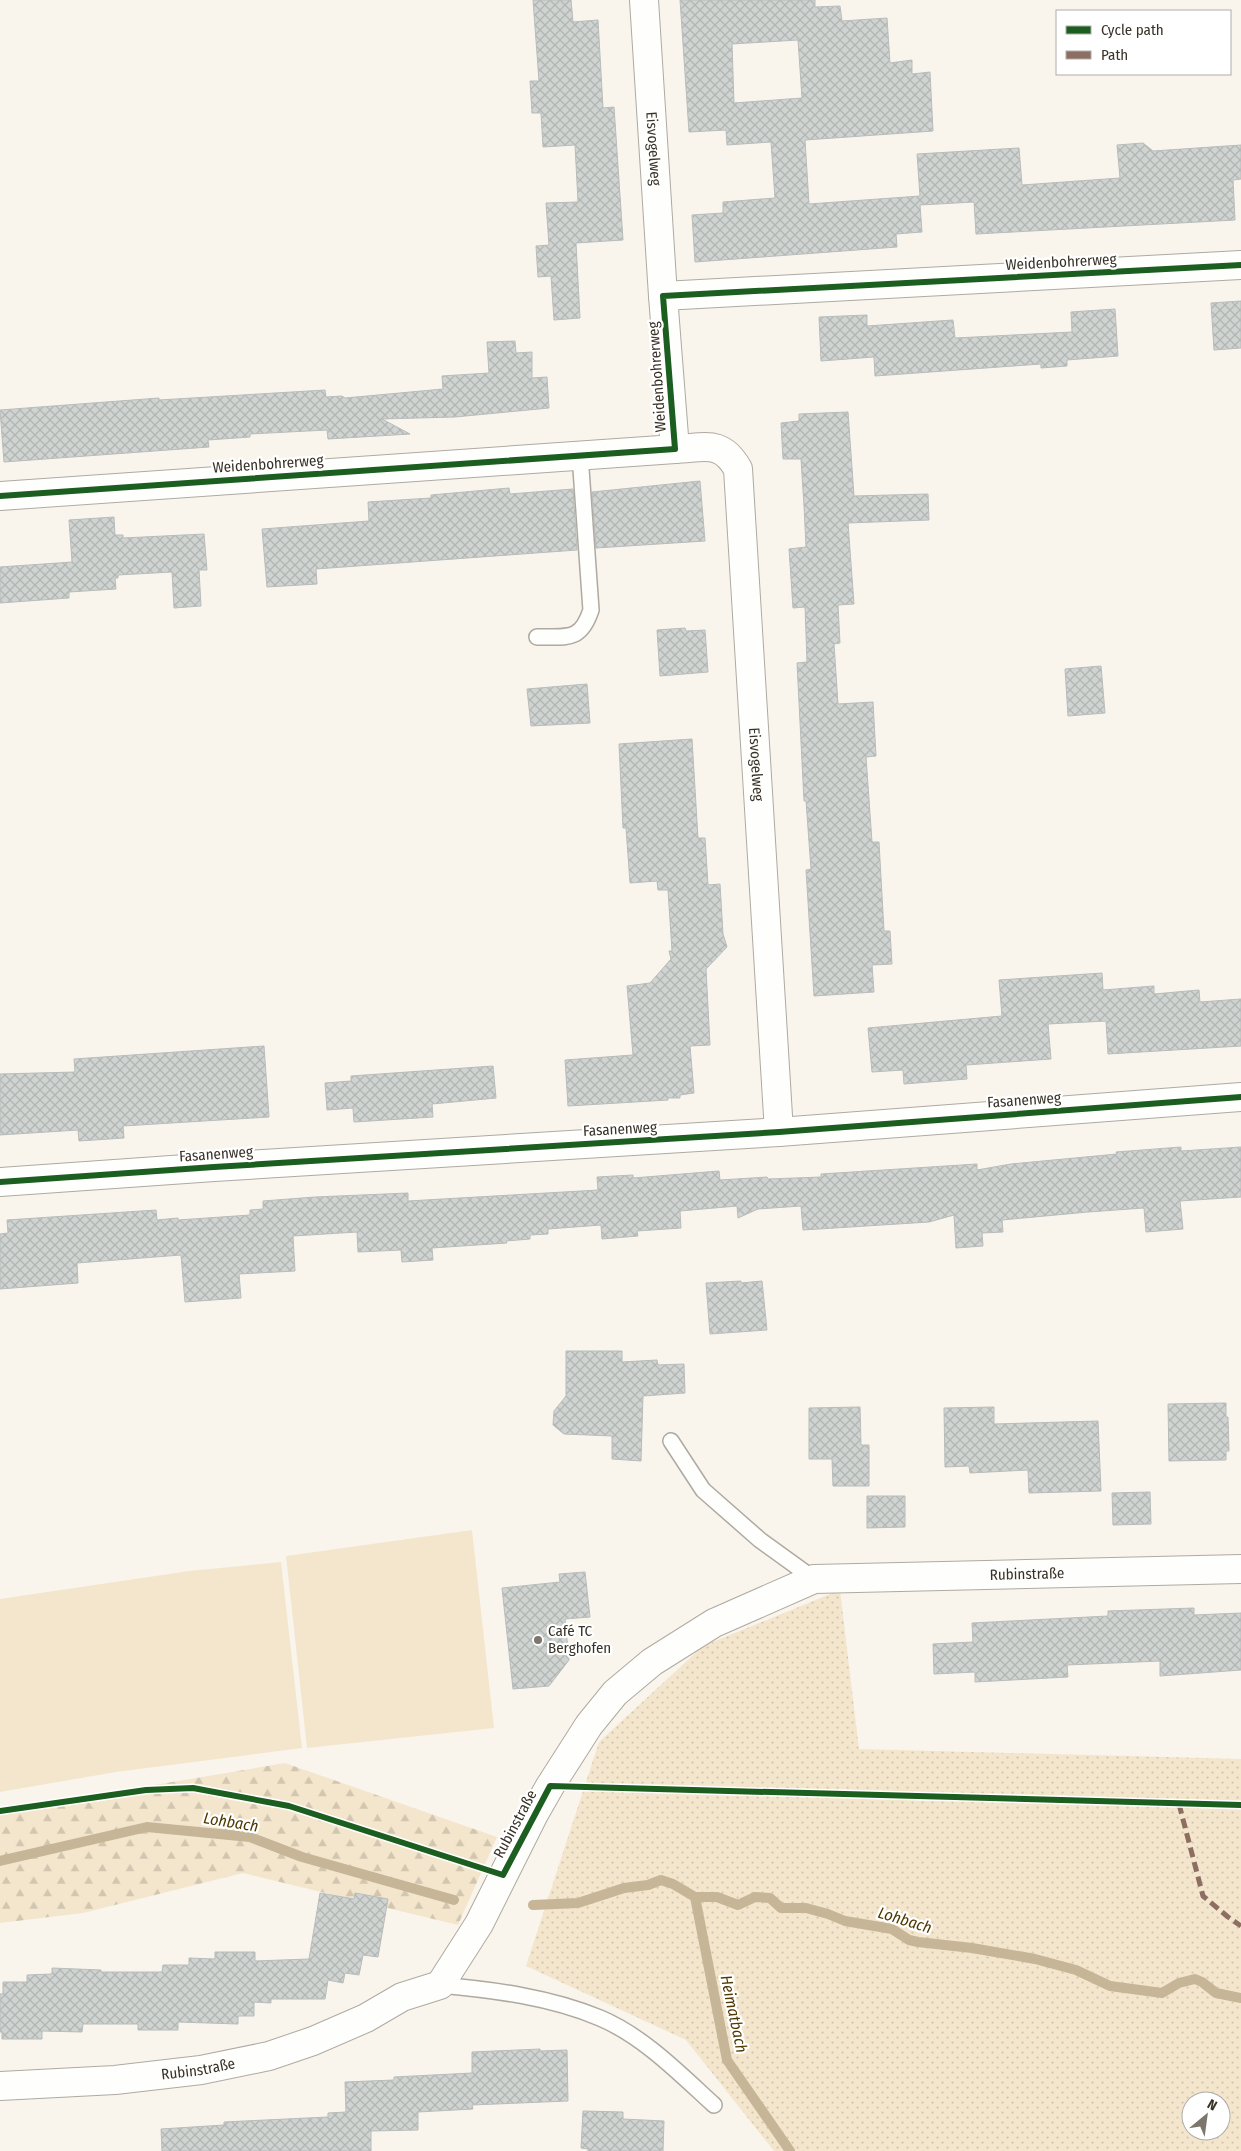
<svg xmlns="http://www.w3.org/2000/svg" width="1241" height="2151" font-family="'Fira Sans Condensed',sans-serif">
	<style>
		.grass { fill: url(#grass-dots); fill-rule: evenodd }
		.forest { fill: url(#forest-firs) }
		.pitch { fill: #f4e6cd }
		.lines { fill: none; stroke-linecap: round; stroke-linejoin: round }
		.stream { stroke: #c6b596; stroke-width: 10 }
		.building { fill: url(#building-cross-hatch); stroke: #b8bcbb; fill-rule: evenodd }
		.service-casing { stroke: #aeaaa2; stroke-width: 18 }
		.minor-casing { stroke: #aeaaa2; stroke-width: 30 }
		.service { stroke: #fefefc; stroke-width: 15 }
		.minor { stroke: #fefefc; stroke-width: 28 }
		.quiet { stroke: #8d6e63; stroke-width: 5; stroke-dasharray: 10 5; stroke-linecap: butt }
		.cycleway-casing { stroke: #fff; stroke-width: 9 }
		.cycleway { stroke: #1b5e20; stroke-width: 6 }
		.poi-dot { fill: #7c766d; stroke: #fff; stroke-width: 2 }
		.labels { text-anchor: middle; dominant-baseline: central; stroke-width: 4.5; stroke-linejoin: round; paint-order: stroke }
		.street-label { font-size: 15px; fill: #383228; stroke: #fff }
		.poi-label { font-size: 15px; fill: #383228; stroke: #fff; text-anchor: start }
		.water-label { font-size: 16px; font-style: italic; fill: #4f3901; stroke: #fff }
	</style>
	<defs>
		<pattern id="grass-dots" width="8" height="8" patternUnits="userSpaceOnUse" patternTransform="scale(1.25)"><rect width="8" height="8" fill="#f4e6cd"/><path d="M2 2h.1M6 6h.1" fill="none" stroke="#d2c6b0" stroke-width="1.8" stroke-linecap="round"/></pattern>
		<pattern id="forest-firs" width="22" height="20" patternUnits="userSpaceOnUse" patternTransform="scale(1.25)"><rect width="22" height="20" fill="#f4e6cd"/><path d="M5 1l3.5 6h-7zM16 11l3.5 6h-7z" fill="#d2c6b0"/></pattern>
		<pattern id="building-cross-hatch" width="8" height="8" patternUnits="userSpaceOnUse" patternTransform="scale(1.25)"><rect width="8" height="8" fill="#cfd3d1"/><path d="M0 0l8 8M0 8l8-8" fill="none" stroke="#b2b6b3"/></pattern>
	</defs>
	<rect width="100%" height="100%" fill="#f9f5ed"/>
	<path class="grass" d="M 840,1590 L 859,1749 L 1241,1759 L 1241,2151 L 774,2151 L 686,2040 L 526,1966 L 599,1742 L 703,1646 ZM 1191,2101 L 1221,2101 L 1221,2131 L 1191,2131 Z"/>
	<path class="forest" d="M 285,1763 L 497,1837 L 458,1925 L 243,1873 L 83,1913 L 0,1923 L 0,1811 Z"/>
	<path class="pitch" d="M 472,1530 L 494,1728 L 307,1748 L 286,1556 Z
		M 281,1562 L 302,1748 L 116,1772 L 0,1792 L 0,1599 L 189,1571 Z"/>
	<g class="lines">
		<path class="stream" d="M 0,1861 L 147,1827 L 250,1837 L 302,1857 L 454,1900
			M 695,1897 L 727,2060 L 790,2151
			M 533,1905 L 578,1903 L 624,1888 L 648,1885 L 661,1880 L 673,1884 L 695,1897 L 717,1897 L 738,1905 L 755,1897 L 770,1898 L 781,1908 L 806,1908 L 828,1914 L 845,1921 L 892,1929 L 909,1940 L 918,1942 L 972,1948 L 1035,1959 L 1076,1970 L 1110,1986 L 1162,1993 L 1179,1983 L 1195,1979 L 1202,1982 L 1216,1993 L 1241,1998"/>
	</g>
	<path class="building" d="M 533,0 L 571,0 L 573,22 L 598,20 L 603,108 L 614,107 L 623,240 L 576,243 L 580,318 L 554,320 L 551,276 L 538,277 L 536,246 L 549,245 L 546,203 L 578,202 L 575,145 L 543,147 L 541,113 L 532,113 L 530,81 L 539,81 Z
		M 680,0 L 815,0 L 815,7 L 840,6 L 842,21 L 887,18 L 890,63 L 912,60 L 912,74 L 930,72 L 933,131 L 805,140 L 809,204 L 920,196 L 917,154 L 1019,148 L 1022,185 L 1120,178 L 1117,145 L 1143,143 L 1153,151 L 1241,145 L 1241,179 L 1233,180 L 1235,220 L 976,234 L 974,202 L 920,205 L 922,232 L 896,234 L 897,247 L 695,262 L 692,215 L 723,213 L 723,202 L 775,198 L 771,142 L 727,145 L 726,130 L 689,132 ZM 798,40 L 802,98 L 734,103 L 732,44 Z
		M 1241,301 L 1241,348 L 1214,350 L 1211,303 Z
		M 1115,309 L 1118,356 L 1067,360 L 1067,366 L 1041,368 L 1041,364 L 875,376 L 874,357 L 821,361 L 819,317 L 867,315 L 867,326 L 953,320 L 955,338 L 1072,332 L 1071,312 Z
		M 515,341 L 516,353 L 532,352 L 532,378 L 547,377 L 549,408 L 455,417 L 382,419 L 410,434 L 328,439 L 327,430 L 250,434 L 250,437 L 208,440 L 209,447 L 4,462 L 0,410 L 159,398 L 159,400 L 325,390 L 326,397 L 342,396 L 345,398 L 443,389 L 442,376 L 489,373 L 487,342 Z
		M 848,412 L 854,496 L 928,494 L 929,520 L 848,523 L 854,604 L 838,605 L 840,643 L 834,644 L 838,704 L 873,702 L 876,756 L 866,757 L 872,842 L 879,842 L 884,931 L 890,931 L 892,964 L 872,965 L 874,992 L 814,996 L 806,870 L 811,869 L 806,801 L 804,801 L 797,663 L 807,662 L 805,607 L 793,608 L 789,549 L 806,547 L 804,506 L 801,459 L 783,459 L 781,423 L 799,421 L 799,414 Z
		M 700,481 L 705,541 L 596,548 L 592,492 Z
		M 509,488 L 510,494 L 573,489 L 577,550 L 316,569 L 317,584 L 267,587 L 262,529 L 369,521 L 368,502 L 431,498 L 431,495 Z
		M 114,517 L 115,535 L 123,535 L 123,538 L 204,534 L 207,570 L 199,570 L 201,606 L 174,608 L 172,572 L 118,575 L 118,578 L 115,578 L 116,589 L 69,592 L 69,598 L 0,603 L 0,567 L 72,562 L 69,520 Z
		M 685,628 L 686,631 L 705,630 L 708,672 L 660,676 L 657,630 Z
		M 1101,666 L 1105,713 L 1068,716 L 1065,669 Z
		M 587,684 L 590,723 L 531,726 L 527,689 Z
		M 692,739 L 698,838 L 705,838 L 708,885 L 720,884 L 723,934 L 727,947 L 706,969 L 710,1045 L 690,1046 L 694,1093 L 680,1095 L 680,1098 L 668,1098 L 668,1100 L 568,1106 L 565,1060 L 633,1055 L 627,986 L 650,983 L 671,959 L 669,951 L 672,951 L 668,890 L 658,890 L 657,881 L 630,883 L 626,828 L 623,828 L 619,744 Z
		M 1102,973 L 1103,990 L 1154,986 L 1154,994 L 1199,990 L 1200,1002 L 1241,999 L 1241,1046 L 1108,1054 L 1106,1021 L 1048,1024 L 1051,1059 L 966,1065 L 967,1079 L 904,1084 L 903,1070 L 872,1072 L 868,1028 L 1002,1016 L 999,980 Z
		M 264,1046 L 269,1117 L 123,1126 L 124,1138 L 79,1141 L 78,1130 L 0,1135 L 0,1074 L 75,1072 L 74,1059 Z
		M 493,1066 L 496,1098 L 432,1104 L 433,1117 L 354,1122 L 353,1108 L 327,1110 L 325,1083 L 351,1081 L 351,1076 Z
		M 1181,1147 L 1181,1151 L 1241,1147 L 1241,1197 L 1180,1201 L 1183,1229 L 1146,1232 L 1144,1208 L 1088,1212 L 1002,1220 L 1003,1232 L 982,1233 L 983,1246 L 956,1248 L 954,1215 L 929,1222 L 803,1230 L 801,1206 L 758,1209 L 738,1218 L 737,1206 L 680,1211 L 681,1228 L 637,1231 L 638,1236 L 602,1239 L 601,1225 L 548,1229 L 548,1234 L 530,1235 L 530,1239 L 506,1241 L 507,1243 L 432,1248 L 433,1260 L 402,1262 L 401,1250 L 358,1252 L 357,1232 L 293,1236 L 295,1271 L 239,1274 L 241,1298 L 185,1302 L 181,1255 L 77,1263 L 78,1283 L 0,1289 L 0,1234 L 8,1233 L 7,1220 L 156,1210 L 157,1220 L 178,1218 L 178,1220 L 250,1215 L 250,1210 L 263,1209 L 263,1201 L 315,1197 L 408,1193 L 408,1201 L 598,1190 L 597,1177 L 633,1175 L 633,1178 L 719,1171 L 720,1180 L 767,1177 L 768,1179 L 821,1177 L 821,1174 L 977,1164 L 977,1170 L 1011,1164 L 1117,1154 L 1116,1152 Z
		M 741,1281 L 741,1283 L 762,1281 L 767,1330 L 710,1334 L 706,1283 Z
		M 566,1351 L 622,1351 L 622,1362 L 657,1360 L 658,1365 L 684,1364 L 685,1393 L 643,1396 L 641,1461 L 612,1459 L 612,1436 L 564,1434 L 553,1425 L 554,1411 L 566,1396 Z
		M 1226,1403 L 1226,1417 L 1228,1417 L 1229,1451 L 1226,1451 L 1226,1460 L 1169,1461 L 1168,1404 Z
		M 860,1407 L 861,1445 L 869,1445 L 869,1486 L 833,1486 L 832,1459 L 809,1459 L 809,1408 Z
		M 994,1407 L 994,1424 L 1098,1421 L 1101,1491 L 1029,1493 L 1028,1470 L 970,1473 L 969,1466 L 945,1467 L 944,1408 Z
		M 1150,1492 L 1151,1524 L 1113,1525 L 1112,1493 Z
		M 867,1496 L 905,1496 L 905,1527 L 867,1528 Z
		M 585,1572 L 590,1617 L 565,1619 L 569,1660 L 549,1686 L 513,1689 L 502,1588 L 560,1582 L 559,1574 Z
		M 1194,1608 L 1194,1615 L 1241,1613 L 1241,1670 L 1160,1676 L 1160,1661 L 1067,1665 L 1068,1677 L 975,1682 L 975,1672 L 934,1674 L 933,1644 L 973,1642 L 972,1623 L 1108,1616 L 1108,1611 Z
		M 320,1893 L 354,1899 L 355,1893 L 388,1899 L 378,1957 L 363,1955 L 359,1975 L 345,1973 L 343,1983 L 328,1980 L 325,1999 L 271,1999 L 271,2003 L 254,2002 L 254,2016 L 238,2016 L 238,2024 L 178,2022 L 178,2030 L 138,2030 L 138,2024 L 83,2024 L 82,2032 L 42,2031 L 42,2039 L 2,2039 L 2,2032 L 0,2032 L 0,1994 L 3,1994 L 3,1982 L 27,1982 L 27,1975 L 52,1974 L 52,1968 L 101,1970 L 101,1972 L 162,1972 L 163,1965 L 189,1965 L 189,1958 L 215,1959 L 215,1952 L 255,1952 L 255,1961 L 309,1959 Z
		M 540,2049 L 540,2051 L 567,2050 L 568,2101 L 472,2105 L 473,2109 L 418,2112 L 418,2130 L 371,2131 L 371,2151 L 162,2151 L 161,2129 L 224,2125 L 224,2122 L 328,2117 L 328,2113 L 346,2112 L 345,2082 L 394,2080 L 394,2077 L 472,2073 L 472,2052 Z
		M 583,2111 L 623,2112 L 623,2119 L 664,2121 L 663,2151 L 588,2151 L 588,2149 L 581,2148 Z"/>
	<g class="lines">
		<g class="service-casing">
			<path id="service" d="M 537,637 C 566,636 580,643 591,610 L 580,455
				M 671,1441 L 703,1490 L 760,1540 L 814,1579
				M 440,1985 C 494,1990 550,1997 600,2018 C 643,2036 680,2074 714,2105"/>
		</g>
		<g class="minor-casing">
			<g id="minor">
				<path id="s1" d="M 644,0 L 663,296"/>
				<path id="s2" d="M 675,449 C 705,448 721,439 738,469 L 779,1132"/>
				<path d="M 0,496 L 675,449 L 663,296 L 1241,265"/>
				<path d="M 0,1182 L 214,1167 L 779,1132 L 1241,1097"/>
				<path id="s3" d="M 0,2086 L 115,2080 L 201,2070 L 269,2056 L 313,2041 L 366,2018 L 402,1997 L 440,1985 L 479,1924 L 534,1814 L 550,1786 L 589,1725 L 615,1693 L 652,1662 L 714,1623 L 814,1579 L 1241,1569"/>
			</g>
		</g>
		<use href="#service" class="service"/>
		<use href="#minor" class="minor"/>
		<path class="quiet" d="M 1179,1804 L 1203,1896 L 1228,1917 L 1241,1926"/>
		<g class="cycleway-casing">
			<path id="cycleway" d="M 0,496 L 675,449 L 663,296 L 1241,265
				M 0,1182 L 214,1167 L 779,1132 L 1241,1097
				M 0,1811 L 146,1790 L 193,1788 L 289,1806 L 503,1875 L 550,1786 L 1241,1805"/>
		</g>
		<use href="#cycleway" class="cycleway"/>
	</g>
	<circle class="poi-dot" cx="538" cy="1640" r="5"/>
	<g class="labels">
		<g class="street-label">
			<text stroke="none"><textPath href="#s1" startOffset="149">Eisvogelweg</textPath></text>
			<text transform="translate(1061 262) rotate(-3)">Weidenbohrerweg</text>
			<text transform="translate(657 377) rotate(-94)">Weidenbohrerweg</text>
			<text transform="translate(268 464) rotate(-4)">Weidenbohrerweg</text>
			<text stroke="none"><textPath href="#s2" startOffset="368">Eisvogelweg</textPath></text>
			<text transform="translate(1024 1100) rotate(-4)">Fasanenweg</text>
			<text transform="translate(620 1129) rotate(-3)">Fasanenweg</text>
			<text transform="translate(216 1154) rotate(-4)">Fasanenweg</text>
			<text stroke="none"><textPath href="#s3" startOffset="1242">Rubinstraße</textPath></text>
			<text transform="translate(515 1824) rotate(-62)">Rubinstraße</text>
			<text stroke="none"><textPath href="#s3" startOffset="199">Rubinstraße</textPath></text>
		</g>
		<g class="poi-label">
			<text x="548" y="1631">Café TC<tspan x="548" dy="17">Berghofen</tspan></text>
		</g>
		<g class="water-label">
			<text transform="translate(231 1822) rotate(9)">Lohbach</text>
			<text transform="translate(905 1920) rotate(17)">Lohbach</text>
			<text transform="translate(734 2014) rotate(78)">Heimatbach</text>
		</g>
	</g>
	<rect x="1056" y="10" width="175" height="65" fill="#ffffff" stroke="#afada9"/>
	<rect x="1066" y="26" width="25" height="8" fill="#1b5e20" stroke="#afada9"/>
	<text x="1101" y="35" font-size="15" fill="#383228">Cycle path</text>
	<rect x="1066" y="51" width="25" height="8" fill="#8d6e63" stroke="#afada9"/>
	<text x="1101" y="60" font-size="15" fill="#383228">Path</text>
	<g transform="translate(1206 2116) rotate(29)"><circle r="24" fill="#ffffff" stroke="#afada9"/>
	<path d="M0-4L9 19L0 12L-9 19Z" fill="#7c766d"/>
	<text y="-8" font-size="14" font-weight="bold" text-anchor="middle" fill="#383228">N</text>
	</g>
</svg>
